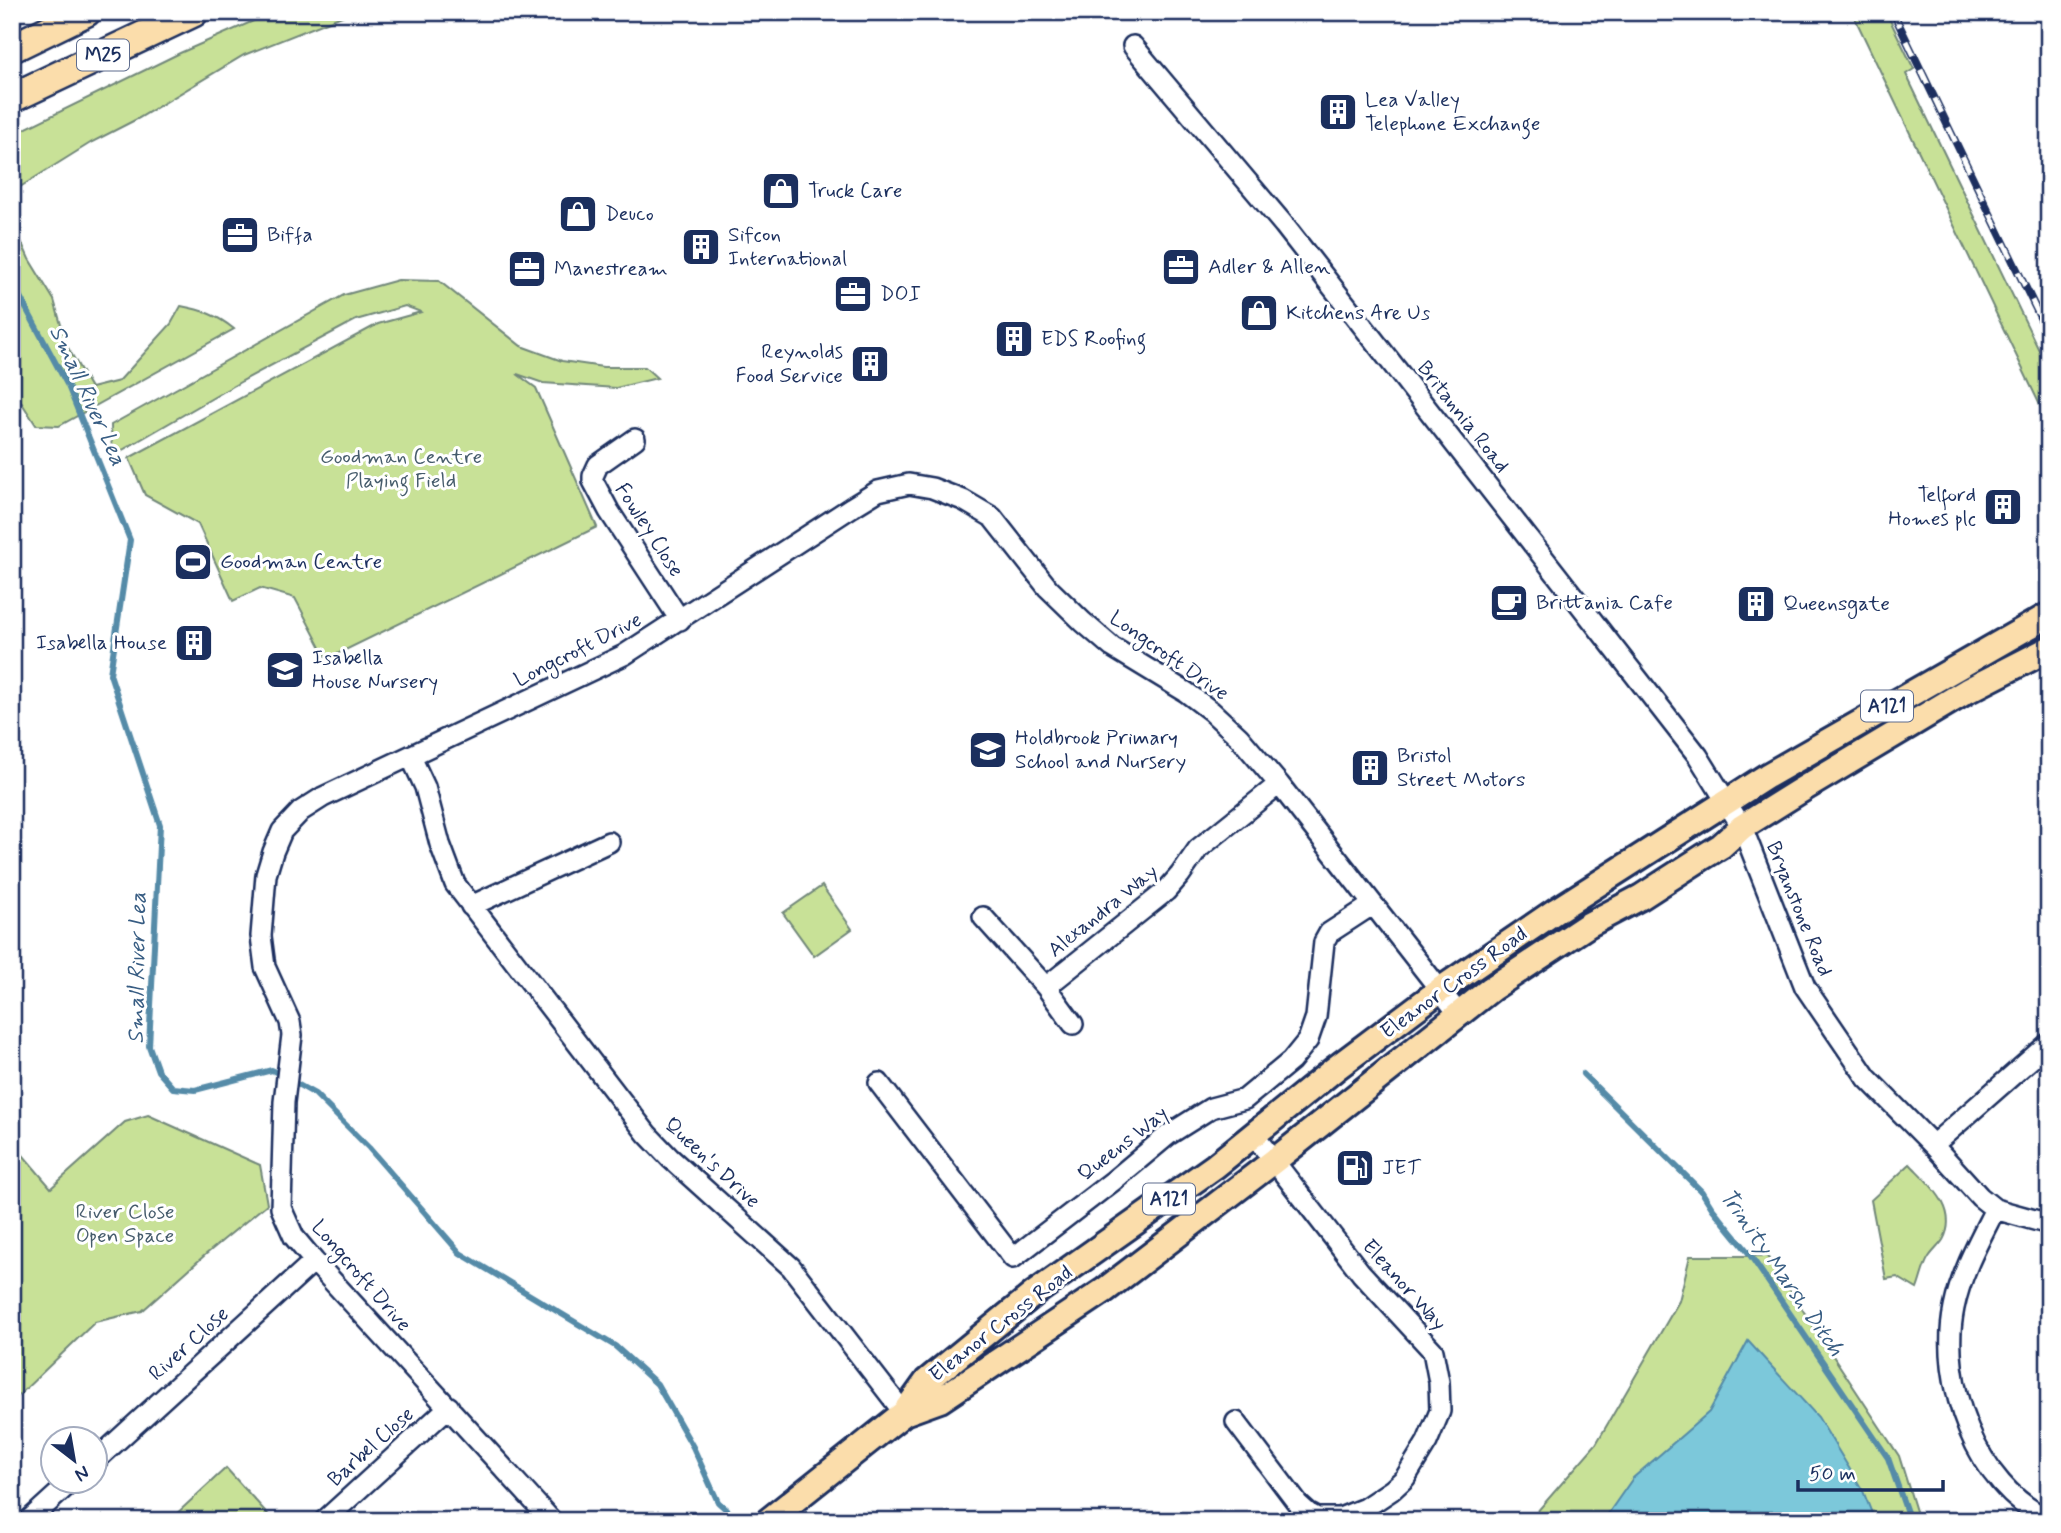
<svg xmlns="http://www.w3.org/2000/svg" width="2061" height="1533" font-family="Mynerve,sans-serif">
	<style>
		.green { fill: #c8e197; stroke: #72887a; stroke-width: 2 }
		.water { fill: #7bc8da; stroke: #558ba8; stroke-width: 2 }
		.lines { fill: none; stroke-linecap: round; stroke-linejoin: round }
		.stream { stroke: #558ba8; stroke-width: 6 }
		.minor-casing { stroke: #1b2f5e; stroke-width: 24 }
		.major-casing { stroke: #1b2f5e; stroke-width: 30 }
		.highway-casing { stroke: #1b2f5e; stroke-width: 33 }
		.minor { stroke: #fff; stroke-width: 19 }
		.major { stroke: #fbddab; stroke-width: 24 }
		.highway { stroke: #fbddab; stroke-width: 28 }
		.rail-casing { stroke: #1b2f5e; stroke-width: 8 }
		.rail { stroke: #fff; stroke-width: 5; stroke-dasharray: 16; stroke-linecap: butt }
		.labels { text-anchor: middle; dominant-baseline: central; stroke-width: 6; stroke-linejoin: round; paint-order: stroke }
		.shield { fill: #fff; stroke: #5f6d8e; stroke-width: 2 }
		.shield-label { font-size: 19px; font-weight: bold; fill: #1b2f5e }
		.poi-label { font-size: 21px; fill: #1b2f5e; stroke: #fff; text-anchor: start }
		.street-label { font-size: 21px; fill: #1b2f5e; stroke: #fff }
		.park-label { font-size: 21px; fill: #465c6c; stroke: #fff }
		.water-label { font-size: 23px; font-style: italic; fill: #385d83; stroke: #fff }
	</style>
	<rect width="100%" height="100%" fill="#fff"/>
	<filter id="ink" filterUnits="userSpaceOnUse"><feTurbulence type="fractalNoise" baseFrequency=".0143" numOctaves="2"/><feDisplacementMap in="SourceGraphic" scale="14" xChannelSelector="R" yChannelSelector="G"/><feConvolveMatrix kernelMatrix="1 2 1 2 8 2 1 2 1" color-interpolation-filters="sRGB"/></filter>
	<g filter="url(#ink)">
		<path class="green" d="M 274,12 L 352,12 L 244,55 L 139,118 L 92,142 L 12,192 L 12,135 L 180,53 Z
			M 1852,12 L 1886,12 L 1914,69 L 1906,74 L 2049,371 L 2049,424 Z
			M 12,221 L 29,259 L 54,300 L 67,346 L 91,388 L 119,381 L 171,324 L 181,306 C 202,310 217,315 234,329 L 59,426 L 36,425 L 12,388 Z
			M 398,280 L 439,281 L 521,346 L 562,361 L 603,367 L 645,367 L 657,378 L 616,388 L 543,383 L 517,374 L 536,388 L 597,527 L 327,659 L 295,598 L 260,588 L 233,601 L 198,524 L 145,495 L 129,458 L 378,324 L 421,312 L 405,306 L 356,320 L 242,381 L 112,456 L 111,425 L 344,295 Z
			M 822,886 L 852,929 L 814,956 L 783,913 Z
			M 148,1115 L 260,1165 L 267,1204 L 205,1255 L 142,1311 L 95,1322 L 12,1402 L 12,1142 L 51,1188 L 125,1122 Z
			M 1910,1164 C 1929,1184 1960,1209 1943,1240 C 1939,1246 1933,1251 1929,1257 C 1923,1266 1921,1279 1917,1289 L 1897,1277 L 1886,1279 L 1871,1200 Z
			M 1690,1256 L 1767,1256 L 1899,1456 L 1919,1521 L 1529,1521 L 1596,1444 L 1679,1301 Z
			M 226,1468 L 274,1521 L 177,1521 L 173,1517 Z"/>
		<path class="water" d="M 1748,1341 L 1818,1417 L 1863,1491 L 1875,1521 L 1603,1521 L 1633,1478 L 1709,1412 Z"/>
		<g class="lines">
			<path class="stream" d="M 12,282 L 68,386 L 130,540 L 110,674 L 160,825 L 149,1046 L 158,1071 L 173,1088 L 195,1090 L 272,1070 L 315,1094 L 369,1148 L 460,1253 L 615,1346 L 657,1384 L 693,1447 L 718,1502 L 739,1521
				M 1583,1074 L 1702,1192 L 1712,1208 L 1748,1252 L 1888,1458 L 1910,1521"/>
			<g class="minor-casing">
				<path id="minor" d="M 1133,46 L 1284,225 L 1698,756 L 1742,827 L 1805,987 L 1867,1078 L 1933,1145 L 2049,1043
					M 635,439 L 598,465 L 593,476 L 593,481 L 609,511 L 680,620
					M 411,757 L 425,787 L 440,844 L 455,884 L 647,1134 L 670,1158 L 791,1267 L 904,1413
					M 471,906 L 609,842
					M 983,917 L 1046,987 L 1073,1024
					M 1046,987 L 1166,891 L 1180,875 L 1198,849 L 1279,784
					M 879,1083 L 1013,1258 L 1113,1181 L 1168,1135 L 1211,1108 L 1245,1099 L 1291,1061 L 1308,1040 L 1316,1017 L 1324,942 L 1329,933 L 1372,905
					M 1933,1145 L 1980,1197 L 1995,1209 L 2049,1224
					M 1995,1209 C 1979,1241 1961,1273 1954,1308 C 1939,1381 1976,1488 2049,1519
					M 1236,1422 L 1298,1504 L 1308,1513 L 1317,1518 L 1340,1518 L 1365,1508 L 1392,1490 L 1405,1478 L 1427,1442 L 1440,1411 L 1439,1382 L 1433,1351 L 1361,1273 L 1253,1134
					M 94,1462 L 314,1261
					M 28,1521 L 73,1480
					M 324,1521 L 449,1407
					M 552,1521 L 314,1261 L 294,1237 L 281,1208 L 284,1102 L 292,1035 L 290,1022 L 265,967 L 261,936 L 266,875 L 273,852 L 282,831 L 301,811 L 323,797 L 624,655 L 852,507 L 878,491 L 909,484 L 932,488 L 963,500 L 992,517 L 1048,588 L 1083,622 L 1112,647 L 1186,692 L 1211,711 L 1239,737 L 1279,784 L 1458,1013"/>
			</g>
			<g class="major-casing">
				<path id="major" d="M 904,1413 L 940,1400 L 1105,1290 L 1274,1161 L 1491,989 L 1588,925 L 1641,897 L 1703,857 L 1721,846 L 1742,827 L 1798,792 L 1967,691 L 2049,649
					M 768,1521 L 904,1413 L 927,1381 L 1035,1293 L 1215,1166 L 1336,1068 L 1440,990 L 1557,910 L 1767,776 L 2049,615"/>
			</g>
			<g class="highway-casing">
				<path id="highway" d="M 12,48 L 86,12
					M 12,98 L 194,12"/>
			</g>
			<use href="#minor" class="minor"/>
			<use href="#major" class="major"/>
			<use href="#highway" class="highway"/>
			<g class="rail-casing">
				<path id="rail" d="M 1893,12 L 2049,336"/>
			</g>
			<use href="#rail" class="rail"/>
		</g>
	</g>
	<defs>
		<g id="building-square" transform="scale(2.0125)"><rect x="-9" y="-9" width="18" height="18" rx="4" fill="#1b2f5e" stroke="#fff"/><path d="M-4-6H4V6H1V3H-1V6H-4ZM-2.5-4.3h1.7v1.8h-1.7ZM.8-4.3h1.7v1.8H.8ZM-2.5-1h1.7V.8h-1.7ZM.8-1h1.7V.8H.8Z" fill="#fff"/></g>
		<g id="shop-square" transform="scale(2.0125)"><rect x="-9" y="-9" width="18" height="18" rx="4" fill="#1b2f5e" stroke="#fff"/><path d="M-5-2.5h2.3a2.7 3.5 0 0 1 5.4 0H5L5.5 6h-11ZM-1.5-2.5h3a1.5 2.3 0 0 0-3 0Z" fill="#fff"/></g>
		<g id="office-square" transform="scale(2.0125)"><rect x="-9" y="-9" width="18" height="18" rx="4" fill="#1b2f5e" stroke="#fff"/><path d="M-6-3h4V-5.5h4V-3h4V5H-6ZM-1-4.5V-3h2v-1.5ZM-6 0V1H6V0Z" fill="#fff"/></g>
		<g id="stadium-square" transform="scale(2.0125)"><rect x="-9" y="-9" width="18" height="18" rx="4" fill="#1b2f5e" stroke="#fff"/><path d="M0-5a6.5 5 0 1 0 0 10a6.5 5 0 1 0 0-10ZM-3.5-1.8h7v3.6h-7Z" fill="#fff"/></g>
		<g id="cafe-square" transform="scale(2.0125)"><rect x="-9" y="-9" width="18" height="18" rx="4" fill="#1b2f5e" stroke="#fff"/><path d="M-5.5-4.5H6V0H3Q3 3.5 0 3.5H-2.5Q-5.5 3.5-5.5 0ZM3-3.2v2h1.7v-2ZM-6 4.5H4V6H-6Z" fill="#fff"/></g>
		<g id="school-square" transform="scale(2.0125)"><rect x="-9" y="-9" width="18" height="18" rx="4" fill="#1b2f5e" stroke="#fff"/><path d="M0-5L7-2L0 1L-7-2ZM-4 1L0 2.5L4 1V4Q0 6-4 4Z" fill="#fff"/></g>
		<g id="fuel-square" transform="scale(2.0125)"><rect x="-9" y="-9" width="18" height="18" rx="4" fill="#1b2f5e" stroke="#fff"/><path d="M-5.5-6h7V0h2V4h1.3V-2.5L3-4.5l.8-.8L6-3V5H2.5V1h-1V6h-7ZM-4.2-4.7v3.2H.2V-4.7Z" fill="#fff"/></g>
	</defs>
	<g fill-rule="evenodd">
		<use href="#building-square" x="1338" y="112"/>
		<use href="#shop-square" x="781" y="191"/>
		<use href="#shop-square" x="578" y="214"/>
		<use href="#office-square" x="240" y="235"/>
		<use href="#building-square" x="701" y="247"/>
		<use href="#office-square" x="1181" y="267"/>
		<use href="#office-square" x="527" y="269"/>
		<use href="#office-square" x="853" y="294"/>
		<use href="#shop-square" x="1259" y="313"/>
		<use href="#building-square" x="1014" y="339"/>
		<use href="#building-square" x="870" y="364"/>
		<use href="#building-square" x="2003" y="507"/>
		<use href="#stadium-square" x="193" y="562"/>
		<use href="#cafe-square" x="1509" y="603"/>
		<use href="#building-square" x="1756" y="604"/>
		<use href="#building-square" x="194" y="643"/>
		<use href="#school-square" x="285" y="670"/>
		<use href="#school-square" x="988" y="750"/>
		<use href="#building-square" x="1370" y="768"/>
		<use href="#fuel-square" x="1355" y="1168"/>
	</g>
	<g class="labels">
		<g class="shield">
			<rect x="77" y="39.5" width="52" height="31" rx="5"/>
			<rect x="1861" y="690.5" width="52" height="31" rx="5"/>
			<rect x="1143" y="1183.5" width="52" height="31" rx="5"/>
		</g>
		<g class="shield-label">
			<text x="103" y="55">M25</text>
			<text x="1887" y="706">A121</text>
			<text x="1169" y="1199">A121</text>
		</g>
		<g class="poi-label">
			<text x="1365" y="100">Lea Valley<tspan x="1365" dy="24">Telephone Exchange</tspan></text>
			<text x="808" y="191">Truck Care</text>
			<text x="605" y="214">Deuco</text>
			<text x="267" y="235">Biffa</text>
			<text x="728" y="235">Sifcon<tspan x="728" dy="24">International</tspan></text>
			<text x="1208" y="267">Adler &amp; Allen</text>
			<text x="554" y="269">Manestream</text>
			<text x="880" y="294">DOI</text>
			<text x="1286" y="313">Kitchens Are Us</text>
			<text x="1041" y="339">EDS Roofing</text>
			<text x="843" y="352" text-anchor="end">Reynolds<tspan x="843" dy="24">Food Service</tspan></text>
			<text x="1976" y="495" text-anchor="end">Telford<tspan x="1976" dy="24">Homes plc</tspan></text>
			<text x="220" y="562">Goodman Centre</text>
			<text x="1536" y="603">Brittania Cafe</text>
			<text x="1783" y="604">Queensgate</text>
			<text x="167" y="643" text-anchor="end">Isabella House</text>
			<text x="312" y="658">Isabella<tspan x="312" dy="24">House Nursery</tspan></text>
			<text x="1015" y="738">Holdbrook Primary<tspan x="1015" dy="24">School and Nursery</tspan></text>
			<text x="1397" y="756">Bristol<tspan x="1397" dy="24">Street Motors</tspan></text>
			<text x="1382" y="1168">JET</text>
		</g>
		<g class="street-label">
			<text transform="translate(1463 417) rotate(52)">Britannia Road</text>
			<text transform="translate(649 530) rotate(57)">Fowley Close</text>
			<text transform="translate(578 650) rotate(-27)">Longcroft Drive</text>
			<text transform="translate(1169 656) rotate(35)">Longcroft Drive</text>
			<text transform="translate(1799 909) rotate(68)">Bryanstone Road</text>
			<text transform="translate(1103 911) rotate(-39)">Alexandra Way</text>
			<text transform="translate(1454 983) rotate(-36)">Eleanor Cross Road</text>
			<text transform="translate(1123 1144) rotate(-38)">Queens Way</text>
			<text transform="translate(712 1163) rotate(43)">Queen's Drive</text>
			<text transform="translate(361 1276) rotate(49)">Longcroft Drive</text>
			<text transform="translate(1404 1285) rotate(48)">Eleanor Way</text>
			<text transform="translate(1001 1324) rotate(-38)">Eleanor Cross Road</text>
			<text transform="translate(189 1344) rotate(-42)">River Close</text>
			<text transform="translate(371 1447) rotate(-42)">Barbel Close</text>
		</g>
		<g class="park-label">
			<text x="401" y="457">Goodman Centre<tspan x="401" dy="24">Playing Field</tspan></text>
			<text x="125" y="1212">River Close<tspan x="125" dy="24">Open Space</tspan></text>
		</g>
		<g class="water-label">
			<text transform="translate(87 396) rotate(65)">Small River Lea</text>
			<text transform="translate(138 968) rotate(-89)">Small River Lea</text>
			<text transform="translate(1781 1273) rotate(55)">Trinity Marsh Ditch</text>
		</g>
	</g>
	<rect width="2061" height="1533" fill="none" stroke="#fff" stroke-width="42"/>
	<rect x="21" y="21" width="2019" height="1491" fill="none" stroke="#1b2f5e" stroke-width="2.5" filter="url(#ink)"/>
	<g transform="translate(74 1460) rotate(149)"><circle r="33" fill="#ffffff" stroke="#a4acbf" stroke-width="2"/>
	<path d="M0-5L12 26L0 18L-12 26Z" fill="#1b2f5e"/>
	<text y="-10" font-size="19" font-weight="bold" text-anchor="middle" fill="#1b2f5e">N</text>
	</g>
	<path d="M1798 1480v10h145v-10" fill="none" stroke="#1b2f5e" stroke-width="3.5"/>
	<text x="1809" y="1480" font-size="21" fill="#1b2f5e" stroke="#ffffff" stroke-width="5" paint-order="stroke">50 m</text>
</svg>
